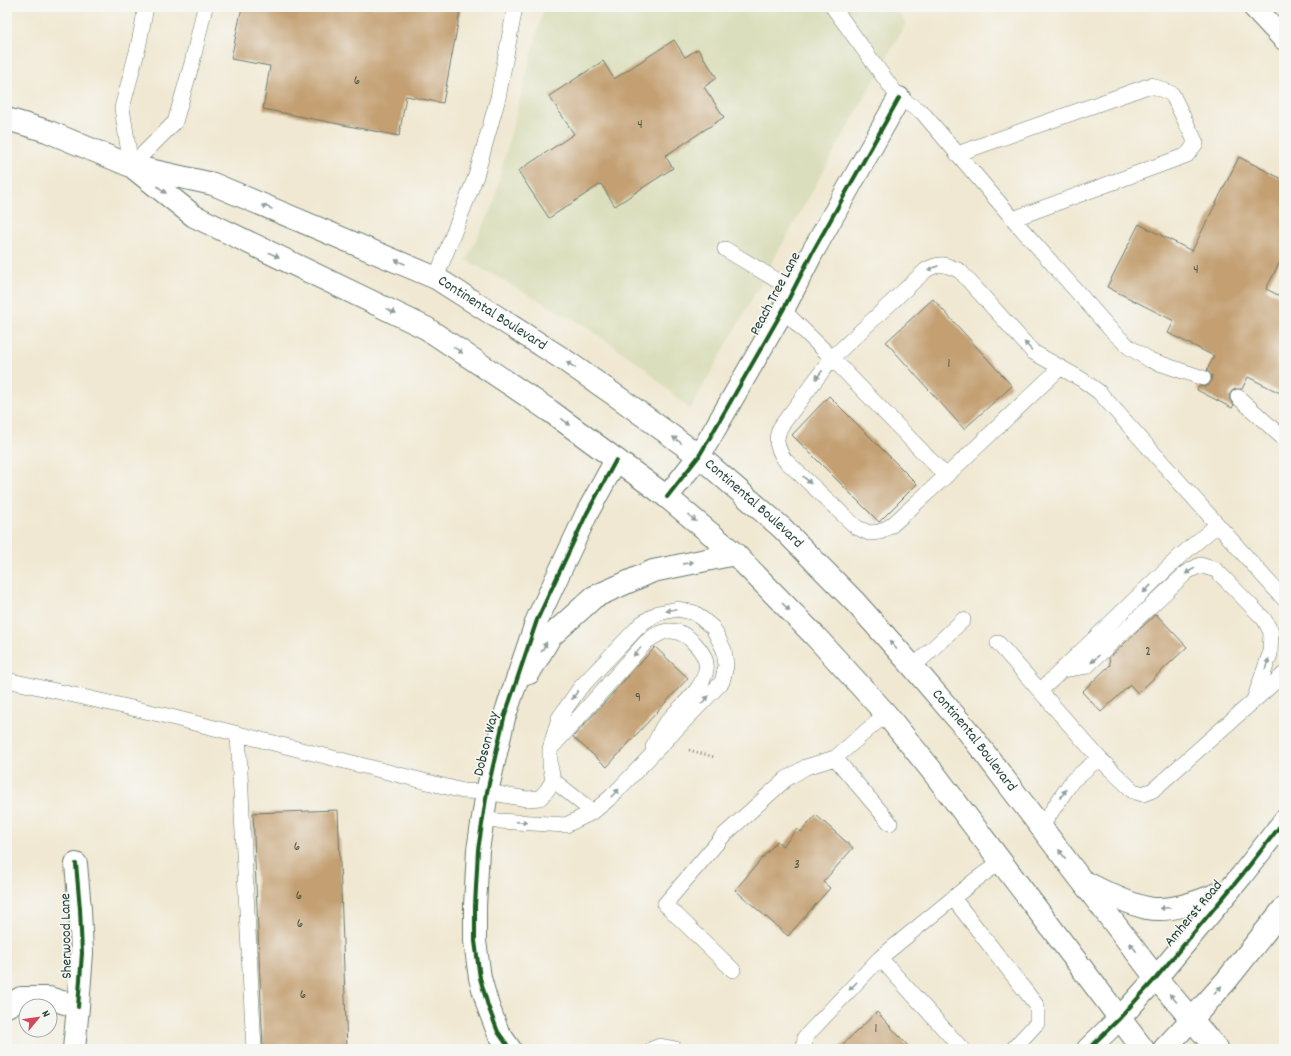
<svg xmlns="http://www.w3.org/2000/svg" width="1291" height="1056" font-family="Dekko,sans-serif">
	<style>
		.built { fill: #dbdebc }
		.building { fill: #c39f71 }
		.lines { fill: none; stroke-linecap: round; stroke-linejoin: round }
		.lane-casing { stroke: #68796b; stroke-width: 16 }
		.street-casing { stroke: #68796b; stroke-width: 24 }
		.secondary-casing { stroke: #68796b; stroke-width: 24 }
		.path { stroke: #68796b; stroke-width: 2.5; stroke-dasharray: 1 3; stroke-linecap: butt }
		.lane { stroke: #fff; stroke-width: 15 }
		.street { stroke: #fff; stroke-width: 22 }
		.secondary { stroke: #fff; stroke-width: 22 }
		.cycleway-casing { stroke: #f6f6f2; stroke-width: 6 }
		.cycleway { stroke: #1b5e20; stroke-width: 4 }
		.oneway { fill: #8f9e9a }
		.labels { text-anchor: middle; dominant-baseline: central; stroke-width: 3.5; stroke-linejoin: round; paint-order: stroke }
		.number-label { font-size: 13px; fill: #485643 }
		.street-label { font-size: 15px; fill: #1f3d34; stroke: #f6f6f2 }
	</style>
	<rect width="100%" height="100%" fill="#f6f6f2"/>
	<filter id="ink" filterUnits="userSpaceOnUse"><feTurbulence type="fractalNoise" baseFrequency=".025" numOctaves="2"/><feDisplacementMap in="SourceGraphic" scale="8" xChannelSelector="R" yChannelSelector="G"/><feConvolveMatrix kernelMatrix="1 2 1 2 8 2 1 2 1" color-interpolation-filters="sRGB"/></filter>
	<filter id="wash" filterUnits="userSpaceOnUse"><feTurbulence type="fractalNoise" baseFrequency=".012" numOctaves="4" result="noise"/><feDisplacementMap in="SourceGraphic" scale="16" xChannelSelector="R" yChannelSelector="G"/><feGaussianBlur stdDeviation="0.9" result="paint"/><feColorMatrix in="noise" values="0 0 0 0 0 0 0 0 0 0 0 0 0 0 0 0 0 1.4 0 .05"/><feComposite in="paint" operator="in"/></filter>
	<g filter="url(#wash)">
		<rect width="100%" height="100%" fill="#f0e8d2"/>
		<path class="built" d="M 544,7 L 895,7 L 906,23 L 690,410 L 643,367 L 587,327 L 466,260 L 494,204 L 501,171 Z"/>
		<g id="blocks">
			<path class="building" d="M 242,7 L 461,7 L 443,103 L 406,96 L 399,136 L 263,109 L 270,66 L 231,59 Z
				M 674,40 L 685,57 L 698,49 L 717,78 L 704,87 L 724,117 L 665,156 L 673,168 L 615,206 L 601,184 L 549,218 L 518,171 L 574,134 L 549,96 L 603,61 L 614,79 Z
				M 1239,157 L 1284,180 L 1284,254 L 1266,289 L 1284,298 L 1284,395 L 1248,377 L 1242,389 L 1235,389 L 1232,391 L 1229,395 L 1230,400 L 1234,405 L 1232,408 L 1197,390 L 1199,386 L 1205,387 L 1209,385 L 1211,381 L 1212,376 L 1207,370 L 1214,356 L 1168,333 L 1174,321 L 1107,287 L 1139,224 L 1192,251 Z
				M 933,299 L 1012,386 L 964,429 L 886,342 Z
				M 829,396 L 917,484 L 879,522 L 792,435 Z
				M 1156,614 L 1187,647 L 1138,693 L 1130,685 L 1101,712 L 1082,692 L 1110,665 L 1109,658 Z
				M 655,647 L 688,678 L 607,767 L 573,737 Z
				M 338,810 L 347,1049 L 263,1049 L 253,813 Z
				M 816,815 L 853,848 L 823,882 L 830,888 L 788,936 L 735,890 L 777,841 L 783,846 L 797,829 L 801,832 Z
				M 877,1012 L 911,1049 L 838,1049 Z"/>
		</g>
	</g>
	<g filter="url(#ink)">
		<use href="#blocks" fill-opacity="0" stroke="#68796b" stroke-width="1"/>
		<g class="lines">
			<g class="lane-casing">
				<path id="lane" d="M 833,7 L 899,98 L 922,112 L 1013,219 L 1110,329 L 1129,347 L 1150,360 L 1203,378
					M 957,154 L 1151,85 L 1172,94 L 1196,143 L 1187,155 L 1013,219
					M 131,166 L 175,122 L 192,63 L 205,7
					M 131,166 L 122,108 L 138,48 L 146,7
					M 725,249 L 793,290
					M 436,278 L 476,176 L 498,98 L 515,7
					M 783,310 L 832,358 L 946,476
					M 1060,368 L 946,476 L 892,525 L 880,532 L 869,533 L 856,527 L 784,459 C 777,447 774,440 781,426 L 832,358 L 926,270 C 941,262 945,264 960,271 L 1033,352 L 1081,379 L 1099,392 L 1284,599
					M 1238,397 L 1284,439
					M 998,643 L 1040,691 L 1099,758 L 1133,791 L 1143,794 L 1153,790 L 1284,674
					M 913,667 L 963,620
					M 1062,670 L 1087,666 L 1187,572 L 1200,565 L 1216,570 L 1264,619 L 1271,632 L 1270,654 L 1254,700
					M 7,680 L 163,715 L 463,791 L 487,792 L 527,799 L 540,798 L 548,789 L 553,780 L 550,765 L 550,749 L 559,718 L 580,688 L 642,623 L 658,613 L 678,609 L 695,613 L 713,628 L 724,650 L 726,666 L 722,682 L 611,797 L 593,812 L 553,780
					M 1040,691 L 1179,557 L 1217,525
					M 238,734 L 254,1049
					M 553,746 L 646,642 C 653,637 662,630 671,631 C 687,631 709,654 706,670 C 702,693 675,709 662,728 C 659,734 656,741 653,747
					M 835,758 L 890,823
					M 483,820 L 566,825 L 593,812
					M 1041,827 L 1072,781 L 1099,758
					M 953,898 L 1037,1006 L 1037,1023 L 1013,1049
					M 733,970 L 665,904 L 723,836 L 786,779 L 806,767 L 835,758 L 886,714
					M 652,1049 L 660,1046 L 676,1049
					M 804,1049 L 805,1037 L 880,958
					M 962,1049 L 880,958 L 974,881 L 1000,862"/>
			</g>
			<g class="street-casing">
				<path id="street" d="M 667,497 L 699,456 L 712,434 L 783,310 L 812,253 L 899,98
					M 529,673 L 550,637 L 594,597 L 653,571 L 735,554
					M 76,864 L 80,909 L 82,953 L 78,1007
					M 7,1006 L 21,998 L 49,998 L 78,1007 L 74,1049
					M 510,1049 L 498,1032 L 488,1006 L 480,978 L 475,941 L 475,906 L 478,850 L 487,792 L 504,718 L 537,620 L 587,513 L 616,460
					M 1088,1049 L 1119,1019
					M 1164,1049 L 1192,1019"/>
			</g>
			<g class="secondary-casing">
				<g id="secondary">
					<path d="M 1254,7 L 1284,39"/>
					<path id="s1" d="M 7,119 L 47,131 L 131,166 L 213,184 L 436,278 L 563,359 L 622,400 L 699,456 L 782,528 L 855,602 L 913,667 L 967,730 L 1156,978 L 1217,1049"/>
					<path d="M 135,169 L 194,216 L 426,328 L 550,411 L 667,497 L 735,554 L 815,636 L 886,714 L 933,772 L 1143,1049"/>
					<path d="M 1087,883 C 1106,893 1126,903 1147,908 C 1174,913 1204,899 1228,890"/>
					<path d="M 1119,1019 L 1156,978 L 1242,875 L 1284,821"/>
					<path d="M 1192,1019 L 1226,981 L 1284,908"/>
				</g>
			</g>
			<path class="path" d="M 689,750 L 714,757"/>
			<use href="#lane" class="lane"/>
			<use href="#street" class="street"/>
			<use href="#secondary" class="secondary"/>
			<g class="cycleway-casing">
				<path id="cycleway" d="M 667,497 L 699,456 L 712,434 L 783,310 L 812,253 L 899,98
					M 76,864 L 80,909 L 82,953 L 78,1007
					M 510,1049 L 498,1032 L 488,1006 L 480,978 L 475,941 L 475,906 L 478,850 L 487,792 L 504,718 L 537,620 L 587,513 L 616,460
					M 1088,1049 L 1119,1019 L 1156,978 L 1242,875 L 1284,821"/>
			</g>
			<use href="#cycleway" class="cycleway"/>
		</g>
		<defs><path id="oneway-solid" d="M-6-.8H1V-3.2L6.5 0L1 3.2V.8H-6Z"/></defs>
		<g class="oneway">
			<use href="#oneway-solid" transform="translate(162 190) rotate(39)"/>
			<use href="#oneway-solid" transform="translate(267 207) rotate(-157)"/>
			<use href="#oneway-solid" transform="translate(274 255) rotate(26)"/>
			<use href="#oneway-solid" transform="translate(400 262) rotate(-157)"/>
			<use href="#oneway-solid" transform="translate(933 268) rotate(158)"/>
			<use href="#oneway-solid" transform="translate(391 311) rotate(26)"/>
			<use href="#oneway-solid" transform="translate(1028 346) rotate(-132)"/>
			<use href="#oneway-solid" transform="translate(458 350) rotate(34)"/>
			<use href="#oneway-solid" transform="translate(571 365) rotate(-145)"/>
			<use href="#oneway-solid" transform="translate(819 375) rotate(127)"/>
			<use href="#oneway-solid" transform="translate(566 422) rotate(37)"/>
			<use href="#oneway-solid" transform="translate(677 440) rotate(-144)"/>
			<use href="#oneway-solid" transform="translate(807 480) rotate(43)"/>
			<use href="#oneway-solid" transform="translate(692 518) rotate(40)"/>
			<use href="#oneway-solid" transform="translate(688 563) rotate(-11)"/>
			<use href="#oneway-solid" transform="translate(1190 571) rotate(148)"/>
			<use href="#oneway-solid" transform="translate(1147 589) rotate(136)"/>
			<use href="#oneway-solid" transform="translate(786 607) rotate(46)"/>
			<use href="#oneway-solid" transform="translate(671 610) rotate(168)"/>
			<use href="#oneway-solid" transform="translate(893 645) rotate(-132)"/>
			<use href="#oneway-solid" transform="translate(544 647) rotate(-61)"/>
			<use href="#oneway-solid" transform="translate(637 652) rotate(132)"/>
			<use href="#oneway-solid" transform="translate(1095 659) rotate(137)"/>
			<use href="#oneway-solid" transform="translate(1267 664) rotate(-71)"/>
			<use href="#oneway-solid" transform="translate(575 695) rotate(126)"/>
			<use href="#oneway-solid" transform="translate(705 700) rotate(-46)"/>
			<use href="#oneway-solid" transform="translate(615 793) rotate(-45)"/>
			<use href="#oneway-solid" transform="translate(1063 794) rotate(-55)"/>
			<use href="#oneway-solid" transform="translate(522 822) rotate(3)"/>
			<use href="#oneway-solid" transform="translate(1062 854) rotate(-127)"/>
			<use href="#oneway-solid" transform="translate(1165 908) rotate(177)"/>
			<use href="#oneway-solid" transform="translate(1133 947) rotate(-127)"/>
			<use href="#oneway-solid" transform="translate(853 986) rotate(134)"/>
			<use href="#oneway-solid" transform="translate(1218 990) rotate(-49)"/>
			<use href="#oneway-solid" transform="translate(1173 998) rotate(-131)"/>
		</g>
	</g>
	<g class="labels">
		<g class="number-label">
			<text x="357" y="81">6</text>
			<text x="640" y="125">4</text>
			<text x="1196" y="270">4</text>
			<text x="949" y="364">1</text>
			<text x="1148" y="652">2</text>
			<text x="638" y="698">9</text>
			<text x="297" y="847">6</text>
			<text x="797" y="865">3</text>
			<text x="299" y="896">6</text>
			<text x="300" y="924">6</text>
			<text x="303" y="995">6</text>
			<text x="876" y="1029">1</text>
		</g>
		<g class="street-label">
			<text transform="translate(776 294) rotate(-62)">Peach Tree Lane</text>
			<text stroke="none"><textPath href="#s1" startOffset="525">Continental Boulevard</textPath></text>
			<text stroke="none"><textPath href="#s1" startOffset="849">Continental Boulevard</textPath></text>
			<text stroke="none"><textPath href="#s1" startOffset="1173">Continental Boulevard</textPath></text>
			<text transform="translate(487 744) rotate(-76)">Dobson Way</text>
			<text transform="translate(1194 914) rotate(-50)">Amherst Road</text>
			<text transform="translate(67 936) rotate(-91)">Sherwood Lane</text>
		</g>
	</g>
	<rect width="1291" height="1056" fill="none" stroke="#f6f6f2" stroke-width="24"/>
	<g transform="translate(38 1018) rotate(61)"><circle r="19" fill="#f6f6f2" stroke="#a0aca6"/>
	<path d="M0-3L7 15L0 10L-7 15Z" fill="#d1495b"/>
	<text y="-6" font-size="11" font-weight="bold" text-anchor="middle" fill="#1f3d34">N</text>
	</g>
</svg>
